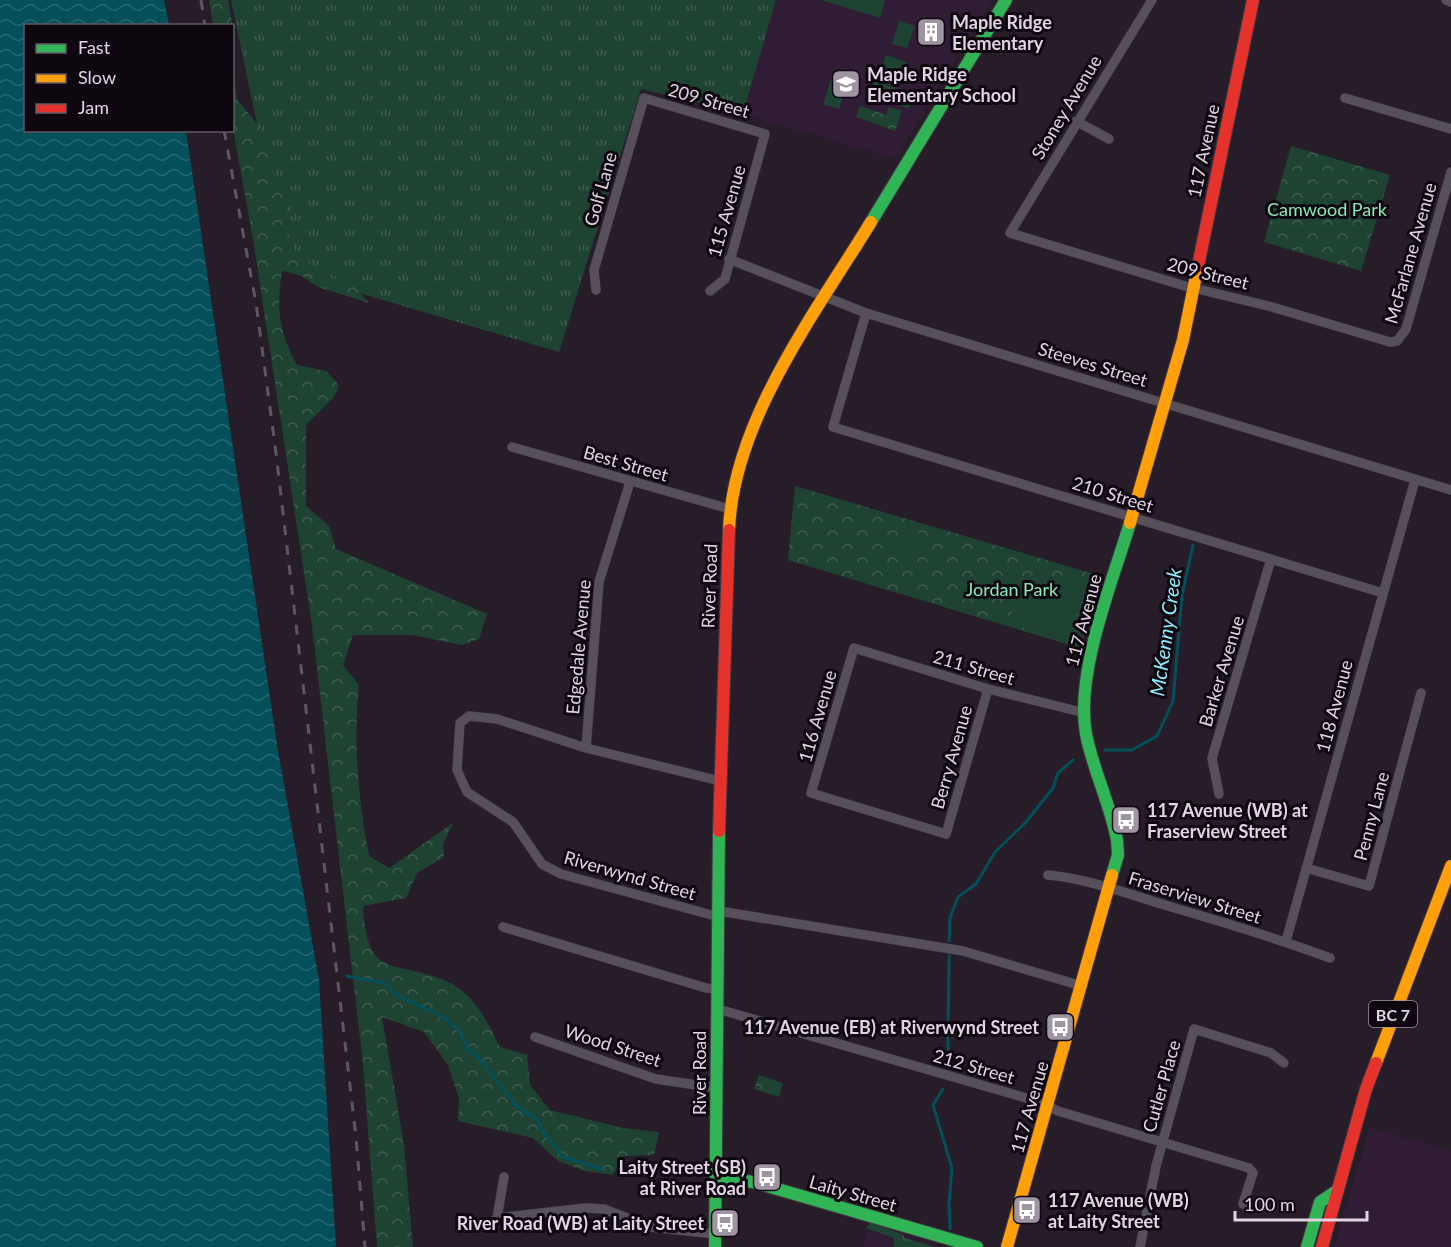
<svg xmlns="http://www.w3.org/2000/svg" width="1451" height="1247" font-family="Lato,sans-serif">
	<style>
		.built { fill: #301c34 }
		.grass { fill: url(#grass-tufts) }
		.forest { fill: url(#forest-crowns) }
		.pitch { fill: #1f4333 }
		.water { fill: url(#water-waves) }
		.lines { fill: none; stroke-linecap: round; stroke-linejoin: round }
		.stream { stroke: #034f5a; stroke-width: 3 }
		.street-casing { stroke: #413943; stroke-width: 10 }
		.fast-casing { stroke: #413943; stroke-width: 14 }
		.slow-casing { stroke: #413943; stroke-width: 14 }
		.jam-casing { stroke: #413943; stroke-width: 14 }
		.street { stroke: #574f59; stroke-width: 9 }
		.fast { stroke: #30b455; stroke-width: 12 }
		.slow { stroke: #ff9f0a; stroke-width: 12 }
		.jam { stroke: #e5322d; stroke-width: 12 }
		.rail { stroke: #5e575f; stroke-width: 3; stroke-dasharray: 10 10; stroke-linecap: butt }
		.labels { text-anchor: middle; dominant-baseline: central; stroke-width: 6; stroke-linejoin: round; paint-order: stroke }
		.shield { fill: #0e0710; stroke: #a196a3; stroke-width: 1.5 }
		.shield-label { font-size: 16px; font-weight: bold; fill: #e0d4e2 }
		.poi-label { font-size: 18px; font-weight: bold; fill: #e0d4e2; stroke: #0e0710; text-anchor: start }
		.street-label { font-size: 18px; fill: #e0d4e2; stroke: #0e0710 }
		.park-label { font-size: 18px; fill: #87e9b5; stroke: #0e0710 }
		.water-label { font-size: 20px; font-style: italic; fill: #8aecfd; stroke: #0e0710 }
	</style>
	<defs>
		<pattern id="grass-tufts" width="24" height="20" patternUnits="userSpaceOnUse" patternTransform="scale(1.5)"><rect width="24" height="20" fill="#1f4333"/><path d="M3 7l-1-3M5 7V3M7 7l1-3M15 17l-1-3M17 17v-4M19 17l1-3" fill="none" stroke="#3f5d50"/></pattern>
		<pattern id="forest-crowns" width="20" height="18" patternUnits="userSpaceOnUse" patternTransform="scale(1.5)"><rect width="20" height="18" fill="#1f4333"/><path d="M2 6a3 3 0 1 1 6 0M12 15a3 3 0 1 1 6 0" fill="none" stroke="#3f5d50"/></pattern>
		<pattern id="water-waves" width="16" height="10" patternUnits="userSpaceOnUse" patternTransform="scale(1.5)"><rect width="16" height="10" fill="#034f5a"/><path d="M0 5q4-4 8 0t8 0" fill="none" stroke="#276771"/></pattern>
	</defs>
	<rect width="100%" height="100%" fill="#261d29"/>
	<path class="built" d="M 776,0 L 993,0 L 895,159 L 743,114 Z
		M 1370,1127 L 1451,1151 L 1451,1247 L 1334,1247 Z
		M 869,1224 L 937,1247 L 862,1247 Z"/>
	<path class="grass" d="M 231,0 L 776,0 L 743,114 L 641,89 L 559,352 L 288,272 Z
		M 871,1222 L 904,1235 L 904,1238 L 935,1247 L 894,1247 L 894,1238 L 866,1228 Z"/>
	<path class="forest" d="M 209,0 L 228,0 L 233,28 L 233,67 L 237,99 L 262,130 L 276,182 L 292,191 L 289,237 L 298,256 L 332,278 L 352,284 L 369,303 L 318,287 L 297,273 L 282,271 C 276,307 279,333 297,365 L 326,371 L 339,385 L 334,397 L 306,425 L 306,506 L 329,526 L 336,549 L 487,614 L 479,639 L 462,645 L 412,635 L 353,635 L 343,665 L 359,685 C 353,743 358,799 369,856 L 389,868 L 453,823 L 443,845 L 444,857 L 417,873 L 406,898 L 363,906 C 367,982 393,958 446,981 C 474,993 487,1021 500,1047 L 527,1055 L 530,1085 L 550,1110 L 623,1128 L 659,1132 L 654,1155 L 623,1156 L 613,1175 L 585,1171 L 558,1161 L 533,1138 L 458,1121 L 459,1098 L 448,1065 L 424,1032 L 382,1017 L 404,1145 L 413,1247 L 377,1247 L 363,1064 L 312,625 L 253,239 L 233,129 L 232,26 L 213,25 Z
		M 874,80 L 915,94 L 909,109 L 870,92 Z
		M 860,106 L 886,115 L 889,107 L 902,111 L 895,131 L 856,117 Z
		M 1291,146 L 1390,175 L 1361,271 L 1264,242 Z
		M 795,486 L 1104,577 L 1080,648 L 788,560 Z
		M 759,1075 L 783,1083 L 779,1097 L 754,1089 Z"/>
	<path class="pitch" d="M 821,0 L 885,0 L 880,18 Z
		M 899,21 L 915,26 L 907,48 L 892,44 Z
		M 886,55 L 907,62 L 899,85 L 878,78 Z
		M 832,76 L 848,81 L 839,109 L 823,104 Z
		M 902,528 L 926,535 L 919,559 L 895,552 Z
		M 1046,578 L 1061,579 L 1085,586 L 1070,637 L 1063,640 L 1009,623 C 1017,595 1016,587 1046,578 Z"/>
	<path class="water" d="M 0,0 L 164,0 L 169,25 L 26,26 L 26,130 L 186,131 L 278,751 L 319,980 L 336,1247 L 0,1247 Z"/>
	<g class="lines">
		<path class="stream" d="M 1105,750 L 1132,750 L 1157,736 L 1173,701 L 1182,595 L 1193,545
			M 949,941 L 950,918 L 958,897 L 976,884 L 995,852 L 1026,822 L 1053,788 L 1058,773 L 1073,760
			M 949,956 L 948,1045 L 951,1067
			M 347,976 L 384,983 L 398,996 L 438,1014 L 457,1028 L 468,1049 L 478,1057 L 517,1107 L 537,1119 L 541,1129 L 563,1157 L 601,1169
			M 943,1089 L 933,1105 L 952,1168 L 949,1203 L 950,1229"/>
		<g class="street-casing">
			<path id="street" d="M 1152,0 L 1010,233 L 1185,286 L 1272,307 L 1390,342 L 1397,341 L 1406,329 L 1451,172
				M 1446,0 L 1451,2
				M 1345,98 L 1451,129
				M 1076,121 L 1109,139
				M 729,259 L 866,313 L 1451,490
				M 596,290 L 594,270 L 644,98 L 765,134 L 725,279 L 710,291
				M 866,313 L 833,427 L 1383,593
				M 512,447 L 730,509
				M 988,689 L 946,834 L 811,793 L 854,648 L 988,689 L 1085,713
				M 586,748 L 599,582 L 630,482
				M 1219,794 L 1212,758 L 1271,559
				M 1306,868 L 1369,886 L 1421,693
				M 1048,875 C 1089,879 1129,894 1168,906 C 1223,922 1277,938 1330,958
				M 719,911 L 963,951 L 1082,986
				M 719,917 L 561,874 L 542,864 L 513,822 L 467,792 L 457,770 L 460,723 L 469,716 L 497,719 L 586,748 L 720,781
				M 503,927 L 706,988 L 718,989
				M 1286,941 L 1415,480
				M 718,1009 L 1040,1102 L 1058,1111 L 1249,1168 L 1253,1173 L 1243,1204
				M 535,1037 L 656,1079 L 717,1088
				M 504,1177 L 497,1218 L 585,1208 L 604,1209 L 650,1227 L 716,1234
				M 1140,1247 L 1156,1166 L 1194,1029 L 1271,1053 L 1284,1063"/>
		</g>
		<g class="fast-casing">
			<path id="fast" d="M 871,222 L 1006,0
				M 1112,875 L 1118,855 L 1117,840 C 1110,803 1093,770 1086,734 C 1075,673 1112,583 1130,523
				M 717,1177 L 753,1182 L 977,1247
				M 715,1247 L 719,831
				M 1307,1247 L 1320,1202 L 1338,1190"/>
		</g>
		<g class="slow-casing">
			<path id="slow" d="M 1130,523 L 1183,340 L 1198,266
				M 729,530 C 733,421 816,312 871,222
				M 1376,1063 L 1451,866
				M 1007,1247 L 1112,875"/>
		</g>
		<g class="jam-casing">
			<path id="jam" d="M 1198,266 L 1253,0
				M 719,831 L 729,530
				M 1322,1247 L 1366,1089 L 1376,1063"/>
		</g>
		<use href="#street" class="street"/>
		<use href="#fast" class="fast"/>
		<use href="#slow" class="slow"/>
		<use href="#jam" class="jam"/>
		<path class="rail" d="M 201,0 L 205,26
			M 224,130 L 256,303 L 276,453 L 356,1137 L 365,1247"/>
	</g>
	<defs>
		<g id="building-square" transform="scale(1.5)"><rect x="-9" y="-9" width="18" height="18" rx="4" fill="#9f94a1" stroke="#0e0710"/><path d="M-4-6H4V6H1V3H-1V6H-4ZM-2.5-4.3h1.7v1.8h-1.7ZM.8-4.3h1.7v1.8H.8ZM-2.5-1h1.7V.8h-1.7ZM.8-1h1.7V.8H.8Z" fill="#fff"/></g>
		<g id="school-square" transform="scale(1.5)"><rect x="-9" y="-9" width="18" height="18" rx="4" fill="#9f94a1" stroke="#0e0710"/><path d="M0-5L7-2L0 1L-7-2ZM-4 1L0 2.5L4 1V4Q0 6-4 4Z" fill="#fff"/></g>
		<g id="bus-square" transform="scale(1.5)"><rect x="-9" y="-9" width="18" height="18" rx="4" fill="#9f94a1" stroke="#0e0710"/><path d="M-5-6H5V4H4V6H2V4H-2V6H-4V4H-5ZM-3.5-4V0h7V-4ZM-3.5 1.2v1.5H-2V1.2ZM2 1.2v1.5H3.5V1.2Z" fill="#fff"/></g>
	</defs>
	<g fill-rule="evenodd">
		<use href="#building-square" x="931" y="32"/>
		<use href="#school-square" x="846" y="84"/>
		<use href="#bus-square" x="1126" y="820"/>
		<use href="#bus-square" x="1060" y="1027"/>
		<use href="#bus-square" x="767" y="1177"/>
		<use href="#bus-square" x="1027" y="1210"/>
		<use href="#bus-square" x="725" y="1223"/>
	</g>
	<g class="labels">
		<rect class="shield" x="1369" y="1001" width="48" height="26" rx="4.5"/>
		<g class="shield-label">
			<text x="1393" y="1014">BC 7</text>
		</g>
		<g class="poi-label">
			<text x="952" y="22">Maple Ridge<tspan x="952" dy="21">Elementary</tspan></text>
			<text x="867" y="74">Maple Ridge<tspan x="867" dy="21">Elementary School</tspan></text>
			<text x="1147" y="810">117 Avenue (WB) at<tspan x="1147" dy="21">Fraserview Street</tspan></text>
			<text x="1039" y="1027" text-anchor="end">117 Avenue (EB) at Riverwynd Street</text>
			<text x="746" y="1167" text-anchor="end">Laity Street (SB)<tspan x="746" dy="21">at River Road</tspan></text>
			<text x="1048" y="1200">117 Avenue (WB)<tspan x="1048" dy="21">at Laity Street</tspan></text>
			<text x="704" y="1223" text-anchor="end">River Road (WB) at Laity Street</text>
		</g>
		<g class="street-label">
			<text transform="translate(709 100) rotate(16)">209 Street</text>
			<text transform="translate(1066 107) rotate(-59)">Stoney Avenue</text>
			<text transform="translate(1203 151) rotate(-78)">117 Avenue</text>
			<text transform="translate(600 189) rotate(-74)">Golf Lane</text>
			<text transform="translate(726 211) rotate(-74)">115 Avenue</text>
			<text transform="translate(1410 253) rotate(-74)">McFarlane Avenue</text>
			<text transform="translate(1208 273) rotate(14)">209 Street</text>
			<text transform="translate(1093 364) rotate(17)">Steeves Street</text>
			<text transform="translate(626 463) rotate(16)">Best Street</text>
			<text transform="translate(1113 494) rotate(17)">210 Street</text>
			<text transform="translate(709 586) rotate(-88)">River Road</text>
			<text transform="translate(1083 620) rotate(-75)">117 Avenue</text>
			<text transform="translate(578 647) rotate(-85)">Edgedale Avenue</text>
			<text transform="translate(974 667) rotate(16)">211 Street</text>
			<text transform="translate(1221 671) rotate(-73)">Barker Avenue</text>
			<text transform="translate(1334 706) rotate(-75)">118 Avenue</text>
			<text transform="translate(817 716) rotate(-74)">116 Avenue</text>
			<text transform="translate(951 757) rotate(-74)">Berry Avenue</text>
			<text transform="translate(1371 816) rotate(-75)">Penny Lane</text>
			<text transform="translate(630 875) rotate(16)">Riverwynd Street</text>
			<text transform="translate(1195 897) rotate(17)">Fraserview Street</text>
			<text transform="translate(613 1045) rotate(18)">Wood Street</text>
			<text transform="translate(974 1066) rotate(16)">212 Street</text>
			<text transform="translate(699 1073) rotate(-90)">River Road</text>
			<text transform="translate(1161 1086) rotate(-74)">Cutler Place</text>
			<text transform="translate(1029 1107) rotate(-74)">117 Avenue</text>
			<text transform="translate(853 1193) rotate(16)">Laity Street</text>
		</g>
		<g class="park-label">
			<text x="1327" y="209">Camwood Park</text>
			<text x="1012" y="589">Jordan Park</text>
		</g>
		<g class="water-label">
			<text transform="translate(1165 632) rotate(-82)">McKenny Creek</text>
		</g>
	</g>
	<rect x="24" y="24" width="210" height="108" fill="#0e0710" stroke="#625964" stroke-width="1.5"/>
	<rect x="36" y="44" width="30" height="9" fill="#30b455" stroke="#625964" stroke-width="1.5"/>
	<text x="78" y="54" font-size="18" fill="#e0d4e2">Fast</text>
	<rect x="36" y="74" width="30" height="9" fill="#ff9f0a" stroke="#625964" stroke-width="1.5"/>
	<text x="78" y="84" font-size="18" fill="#e0d4e2">Slow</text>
	<rect x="36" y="104" width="30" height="9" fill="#e5322d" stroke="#625964" stroke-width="1.5"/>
	<text x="78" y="114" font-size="18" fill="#e0d4e2">Jam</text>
	<path d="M1235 1211v9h132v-9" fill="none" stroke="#e0d4e2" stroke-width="3"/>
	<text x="1244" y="1211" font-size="18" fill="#e0d4e2" stroke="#0e0710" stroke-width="4.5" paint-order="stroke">100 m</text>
</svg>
